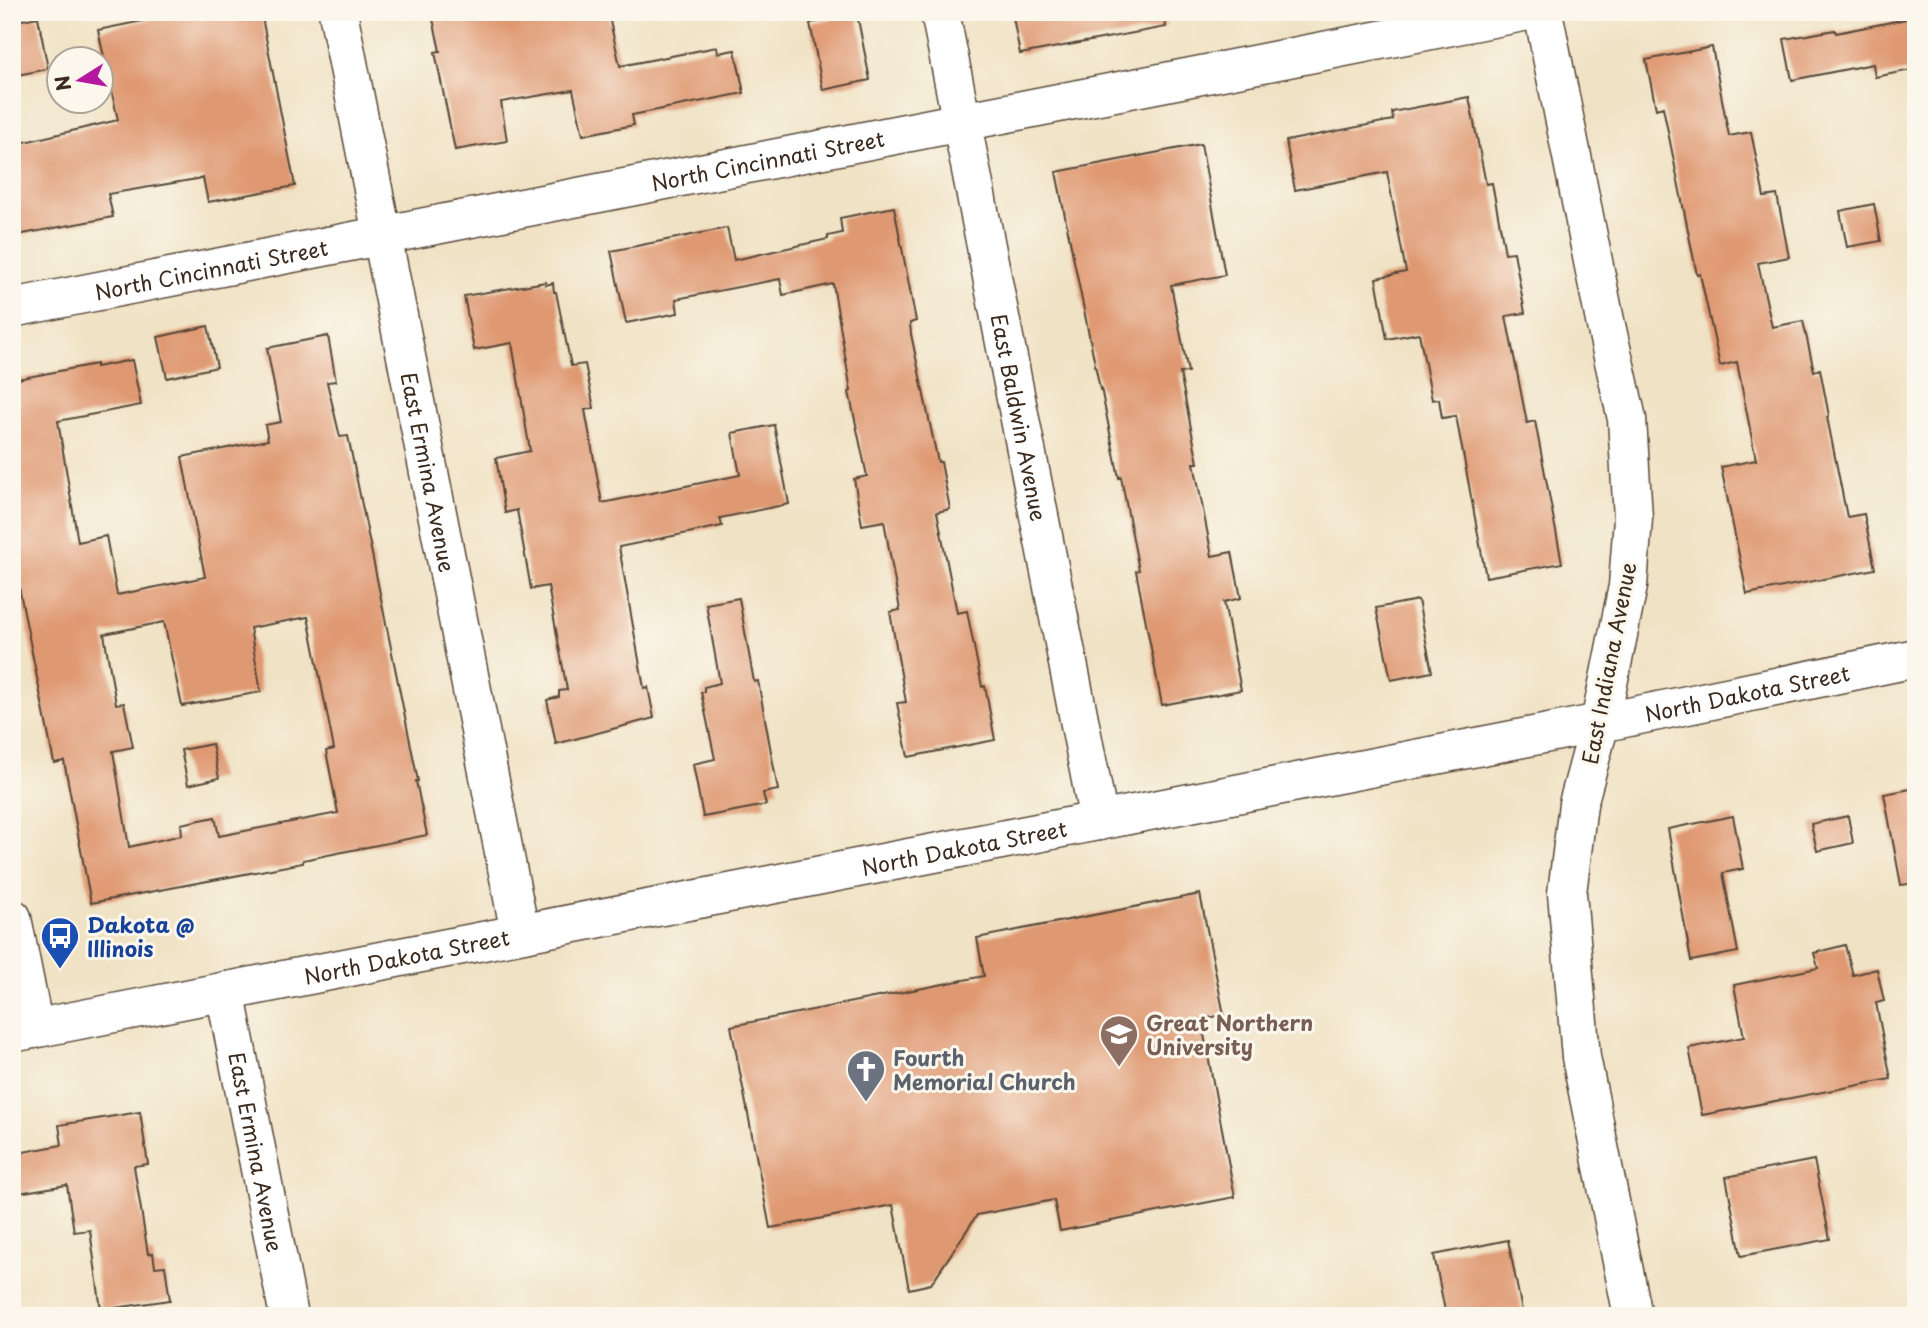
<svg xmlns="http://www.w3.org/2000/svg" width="1928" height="1328" font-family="'Playpen Sans',sans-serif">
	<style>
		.building { fill: #df9972; fill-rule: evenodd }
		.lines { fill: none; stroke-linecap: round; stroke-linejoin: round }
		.minor-casing { stroke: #564637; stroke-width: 41 }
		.major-casing { stroke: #564637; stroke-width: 41 }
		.minor { stroke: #fff; stroke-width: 38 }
		.major { stroke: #fff; stroke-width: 38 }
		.labels { text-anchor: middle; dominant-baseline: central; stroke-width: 6; stroke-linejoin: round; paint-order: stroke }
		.street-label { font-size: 21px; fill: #3b2a1e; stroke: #fbf7ec }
		.transit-label { font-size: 21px; font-weight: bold; fill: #164399; stroke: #fbf7ec; text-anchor: start }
		.education-label { font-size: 21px; font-weight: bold; fill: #785e54; stroke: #fbf7ec; text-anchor: start }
		.worship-label { font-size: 21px; font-weight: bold; fill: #5b616d; stroke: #fbf7ec; text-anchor: start }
	</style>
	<rect width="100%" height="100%" fill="#fbf7ec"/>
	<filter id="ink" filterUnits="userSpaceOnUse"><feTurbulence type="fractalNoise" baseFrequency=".0143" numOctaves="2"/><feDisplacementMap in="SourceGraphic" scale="14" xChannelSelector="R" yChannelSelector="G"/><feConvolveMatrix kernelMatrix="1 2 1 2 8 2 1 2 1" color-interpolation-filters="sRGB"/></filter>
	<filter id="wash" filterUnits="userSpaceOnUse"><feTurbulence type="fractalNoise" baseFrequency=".00686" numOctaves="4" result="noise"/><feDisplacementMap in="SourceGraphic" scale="28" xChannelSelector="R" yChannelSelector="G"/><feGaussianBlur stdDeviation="1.57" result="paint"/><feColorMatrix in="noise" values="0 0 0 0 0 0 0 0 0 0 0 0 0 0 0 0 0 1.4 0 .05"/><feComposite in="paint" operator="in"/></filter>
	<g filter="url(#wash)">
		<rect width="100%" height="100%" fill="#f0e2c4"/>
		<g id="blocks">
			<path class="building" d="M 166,12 L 261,12 L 295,186 L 208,202 L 203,178 L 108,194 L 113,217 L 12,236 L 12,145 L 118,120 L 98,30 L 167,16 Z
				M 464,12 L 608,12 L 620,66 L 717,47 L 718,53 L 735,50 L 744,93 L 632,115 L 634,125 L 583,135 L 573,90 L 501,102 L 507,141 L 455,150 L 435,52 L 440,51 L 433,19 Z
				M 1012,12 L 1164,12 L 1166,27 L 1020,54 Z
				M 857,14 L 870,80 L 823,90 L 810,23 Z
				M 38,17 L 48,69 L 12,76 L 12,22 Z
				M 1911,18 L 1916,45 L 1916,69 L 1875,77 L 1873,64 L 1792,80 L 1784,39 L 1835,30 L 1836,33 Z
				M 1712,47 L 1729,136 L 1751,132 L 1764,197 L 1777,195 L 1789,257 L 1758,263 L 1772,327 L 1803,321 L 1814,371 L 1820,369 L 1829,416 L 1827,417 L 1847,517 L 1864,514 L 1875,569 L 1747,594 L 1721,467 L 1756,460 L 1737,362 L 1720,366 L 1700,274 L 1697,275 L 1663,107 L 1656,109 L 1646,60 Z
				M 1469,97 L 1486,184 L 1492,183 L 1505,253 L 1514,252 L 1525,313 L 1506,316 L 1527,423 L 1535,421 L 1562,563 L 1486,577 L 1456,416 L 1442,418 L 1439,399 L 1432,400 L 1419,333 L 1387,339 L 1376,278 L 1406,272 L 1387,172 L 1295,190 L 1286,141 L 1393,120 L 1392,112 Z
				M 1201,144 L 1225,275 L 1171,285 L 1188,372 L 1180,373 L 1198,463 L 1194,463 L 1212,556 L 1232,552 L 1241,598 L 1224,602 L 1241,690 L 1162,705 L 1136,571 L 1139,570 L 1121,477 L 1119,478 L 1101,388 L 1100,389 L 1056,172 Z
				M 1874,204 L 1881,241 L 1847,247 L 1840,211 Z
				M 894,207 L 916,321 L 910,323 L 911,334 L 938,462 L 941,462 L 950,509 L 937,512 L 957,613 L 967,611 L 982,687 L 985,686 L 995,740 L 908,757 L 897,703 L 906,702 L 890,612 L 900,610 L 884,521 L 862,525 L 854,479 L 867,476 L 849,392 L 851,391 L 833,284 L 783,295 L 780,279 L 676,299 L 678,313 L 626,323 L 611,251 L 727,228 L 734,260 L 828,239 L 828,236 L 842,233 L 840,218 Z
				M 546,282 L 546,285 L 553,283 L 554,292 L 556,292 L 571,366 L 585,364 L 594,408 L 585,410 L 602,503 L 740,475 L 732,433 L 774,425 L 789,504 L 720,518 L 722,526 L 619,547 L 644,688 L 648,687 L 654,718 L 556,744 L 547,700 L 559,697 L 559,691 L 567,690 L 548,586 L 531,589 L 517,510 L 505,513 L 496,458 L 530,451 L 512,343 L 474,350 L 464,296 Z
				M 208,326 L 217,367 L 167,378 L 158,337 Z
				M 328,336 L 336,381 L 327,382 L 340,437 L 348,436 L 418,781 L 416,781 L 427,835 L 303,860 L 303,863 L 91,903 L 64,761 L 54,763 L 12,552 L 12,380 L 96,364 L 96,367 L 132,360 L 141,405 L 58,421 L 78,542 L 106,536 L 117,595 L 205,577 L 182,457 L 268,440 L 265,425 L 281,422 L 267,348 ZM 308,617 L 334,749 L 326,751 L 338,813 L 219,836 L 215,817 L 181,824 L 182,835 L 129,847 L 113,751 L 133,747 L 124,703 L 116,704 L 104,634 L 164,622 L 182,706 L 261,692 L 250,628 Z
				M 739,598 L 754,682 L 758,681 L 778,790 L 763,793 L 766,805 L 703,817 L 693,764 L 715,759 L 701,692 L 704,692 L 704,687 L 720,683 L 706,604 Z
				M 1418,600 L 1432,672 L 1391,680 L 1376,608 Z
				M 212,744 L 219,778 L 188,785 L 181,750 Z
				M 1916,788 L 1916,883 L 1901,885 L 1884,794 Z
				M 1733,816 L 1743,869 L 1723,873 L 1738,952 L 1691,961 L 1668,829 Z
				M 1848,816 L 1853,843 L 1817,851 L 1811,824 Z
				M 1200,894 L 1224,1015 L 1201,1019 L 1235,1197 L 1060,1231 L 1054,1200 L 977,1215 L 931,1284 L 909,1289 L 893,1205 L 770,1228 L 731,1026 L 984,976 L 977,938 Z
				M 1845,945 L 1853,975 L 1877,969 L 1884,1001 L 1876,1003 L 1891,1079 L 1702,1115 L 1689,1048 L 1744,1037 L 1734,985 L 1818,968 L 1814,953 Z
				M 140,1112 L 148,1164 L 134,1166 L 148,1254 L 153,1253 L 155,1267 L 165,1266 L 170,1300 L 101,1310 L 90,1230 L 74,1232 L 67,1185 L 12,1194 L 12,1154 L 62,1145 L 59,1125 Z
				M 1814,1160 L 1830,1239 L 1741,1256 L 1726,1177 Z
				M 1508,1240 L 1523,1316 L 1446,1316 L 1434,1255 Z"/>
		</g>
	</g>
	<g filter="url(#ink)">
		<use href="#blocks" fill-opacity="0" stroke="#564637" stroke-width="2"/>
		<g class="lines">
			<g class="minor-casing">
				<g id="minor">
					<path id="s1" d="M 338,12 L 520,933"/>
					<path id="s2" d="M 940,12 L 1099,821"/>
					<path id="s3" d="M 12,308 L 1523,12"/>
					<path d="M 12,918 L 34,1029"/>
					<path id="s4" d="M 225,991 L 289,1316"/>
					<path id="s5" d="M 12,1033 L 1600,723 L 1916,658"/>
				</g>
			</g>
			<g class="major-casing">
				<path id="major" d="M 1543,12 L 1605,321 L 1627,419 L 1633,518 L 1628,586 L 1600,723 L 1578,804 L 1567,893 L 1581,1057 L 1633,1316"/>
			</g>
			<use href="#minor" class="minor"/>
			<use href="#major" class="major"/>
		</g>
	</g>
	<defs>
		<g id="bus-pin" transform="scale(2.0125)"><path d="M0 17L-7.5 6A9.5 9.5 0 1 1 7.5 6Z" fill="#1a4fb4" stroke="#fbf7ec"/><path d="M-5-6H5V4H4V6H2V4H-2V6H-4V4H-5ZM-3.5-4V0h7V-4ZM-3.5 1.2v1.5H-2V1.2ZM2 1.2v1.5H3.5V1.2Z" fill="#fff"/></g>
		<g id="university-pin" transform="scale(2.0125)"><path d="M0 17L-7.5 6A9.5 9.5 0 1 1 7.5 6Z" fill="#8d6e63" stroke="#fbf7ec"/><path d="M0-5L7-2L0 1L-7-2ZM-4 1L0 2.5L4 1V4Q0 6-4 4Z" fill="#fff"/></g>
		<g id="church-pin" transform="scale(2.0125)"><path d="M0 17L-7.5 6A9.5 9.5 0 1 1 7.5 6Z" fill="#6b7280" stroke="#fbf7ec"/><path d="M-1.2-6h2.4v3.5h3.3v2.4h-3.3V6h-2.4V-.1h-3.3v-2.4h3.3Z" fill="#fff"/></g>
	</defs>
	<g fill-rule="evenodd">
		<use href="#bus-pin" x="60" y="936"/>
		<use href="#university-pin" x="1119" y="1034"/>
		<use href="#church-pin" x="866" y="1069"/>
	</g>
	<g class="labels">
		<g class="street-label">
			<text stroke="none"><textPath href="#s3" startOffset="770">North Cincinnati Street</textPath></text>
			<text stroke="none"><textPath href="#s3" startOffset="203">North Cincinnati Street</textPath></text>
			<text stroke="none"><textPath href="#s2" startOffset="413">East Baldwin Avenue</textPath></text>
			<text stroke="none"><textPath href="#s1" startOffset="469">East Ermina Avenue</textPath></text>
			<text transform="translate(1608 663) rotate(-79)">East Indiana Avenue</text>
			<text stroke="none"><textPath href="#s5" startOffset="1768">North Dakota Street</textPath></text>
			<text stroke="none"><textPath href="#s5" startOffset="970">North Dakota Street</textPath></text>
			<text stroke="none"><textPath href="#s5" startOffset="402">North Dakota Street</textPath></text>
			<text stroke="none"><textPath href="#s4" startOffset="164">East Ermina Avenue</textPath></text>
		</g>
		<g class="transit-label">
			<text x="87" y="924">Dakota @<tspan x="87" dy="24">Illinois</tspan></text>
		</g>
		<g class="education-label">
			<text x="1146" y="1022">Great Northern<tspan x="1146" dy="24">University</tspan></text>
		</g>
		<g class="worship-label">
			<text x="893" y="1057">Fourth<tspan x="893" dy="24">Memorial Church</tspan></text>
		</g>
	</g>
	<rect width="1928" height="1328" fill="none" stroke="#fbf7ec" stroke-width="42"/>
	<g transform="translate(80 80) rotate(259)"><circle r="33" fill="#fbf7ec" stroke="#aea59a" stroke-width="2"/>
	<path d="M0-5L12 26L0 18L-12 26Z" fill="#b5179e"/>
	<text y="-10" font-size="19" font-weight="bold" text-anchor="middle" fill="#3b2a1e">N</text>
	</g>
</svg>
